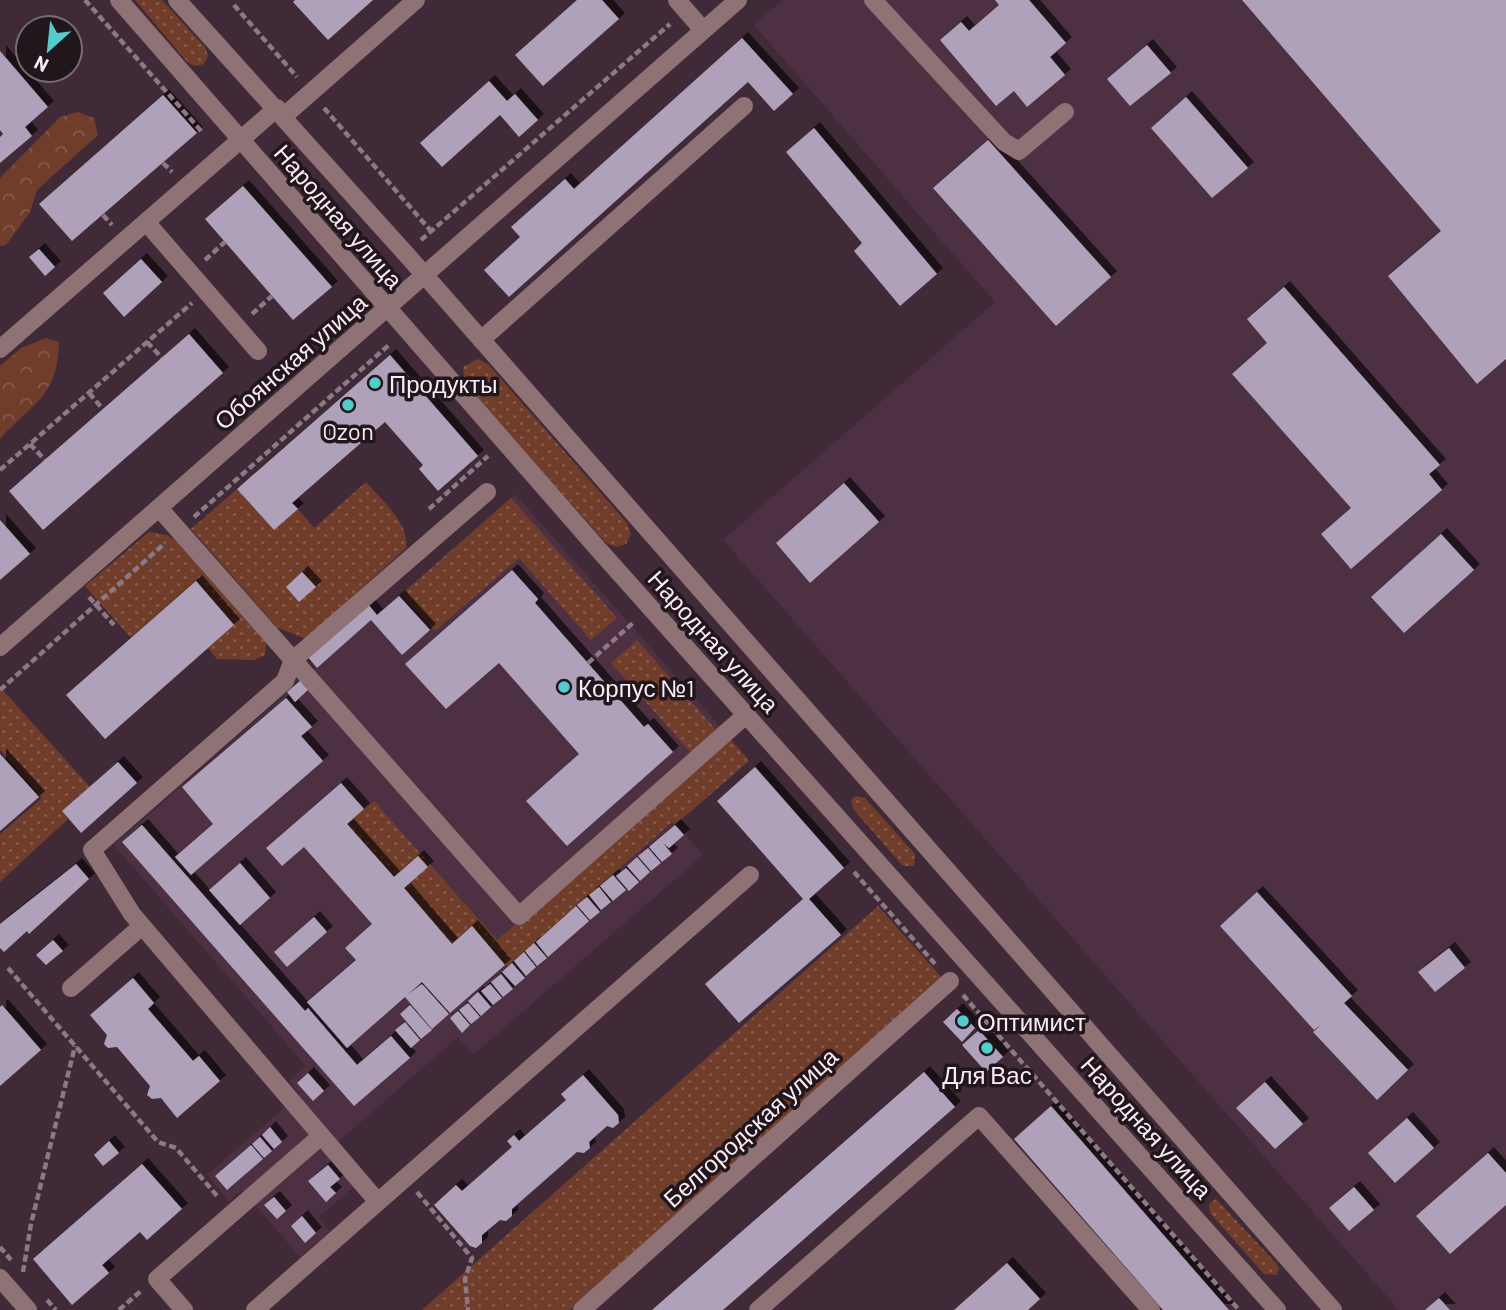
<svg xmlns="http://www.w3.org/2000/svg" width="1506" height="1310" font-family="Barlow,sans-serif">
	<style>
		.built { fill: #4d3143 }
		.grass { fill: url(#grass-dots) }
		.forest { fill: url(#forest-crowns) }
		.building { fill: #afa1ba; filter: url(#shadow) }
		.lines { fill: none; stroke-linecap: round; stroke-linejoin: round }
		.path { stroke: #8c7985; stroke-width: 4.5; stroke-dasharray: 7 3.5; stroke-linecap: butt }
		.minor { stroke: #8f7276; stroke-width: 18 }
		.poi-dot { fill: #53cdcb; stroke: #20161c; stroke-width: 2.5 }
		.labels { text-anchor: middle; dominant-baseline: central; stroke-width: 7; stroke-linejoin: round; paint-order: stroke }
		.street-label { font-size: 24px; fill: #faebf4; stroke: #20161c }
		.poi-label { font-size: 24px; fill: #faebf4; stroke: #20161c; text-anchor: start }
	</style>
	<defs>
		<pattern id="grass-dots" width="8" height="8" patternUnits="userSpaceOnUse" patternTransform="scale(1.75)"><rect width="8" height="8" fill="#713d2b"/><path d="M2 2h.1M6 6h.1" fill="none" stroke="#86594a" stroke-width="1.8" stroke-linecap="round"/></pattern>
		<pattern id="forest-crowns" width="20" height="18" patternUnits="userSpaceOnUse" patternTransform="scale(1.75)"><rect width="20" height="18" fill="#713d2b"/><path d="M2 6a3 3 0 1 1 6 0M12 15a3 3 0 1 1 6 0" fill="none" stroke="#86594a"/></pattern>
		<filter id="shadow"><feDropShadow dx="6" dy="-6" stdDeviation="0" flood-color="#0009"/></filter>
	</defs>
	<rect width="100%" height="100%" fill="#402a38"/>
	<path class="built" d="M 783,0 L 1506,0 L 1506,1310 L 1399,1310 L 723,540 L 995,302 L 754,25 Z
		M 515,494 L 748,758 L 675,822 L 703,855 L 474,1054 L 458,1037 L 338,1142 L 366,1176 L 318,1218 L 330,1231 L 300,1257 L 242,1190 L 229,1201 L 207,1175 L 300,1094 L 289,1081 L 306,1066 L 114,845 Z"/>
	<path class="grass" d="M 135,0 L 162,0 L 205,47 L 208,56 L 204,64 L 196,66 L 188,63 Z
		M 478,359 L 488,364 L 627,523 L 631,534 L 626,544 L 616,547 L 606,543 L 465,384 L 463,367 Z
		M 366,482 C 381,500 410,523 406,548 L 306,639 L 278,628 L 191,529 L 237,489 L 274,530 L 298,509 L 314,528 Z
		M 511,498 L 617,618 L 591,640 L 519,558 L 435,631 L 402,594 Z
		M 149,532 L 167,535 L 176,541 L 266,643 L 265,655 L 254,660 L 217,659 L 208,648 L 234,625 L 196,581 L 131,638 L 85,586 Z
		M 637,640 L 717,731 L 692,754 L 611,663 Z
		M 0,687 L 90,787 L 62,811 L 68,819 L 0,882 L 0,834 L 42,798 L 0,750 Z
		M 729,738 L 749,761 L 675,825 L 672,822 L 507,967 L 472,927 L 452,944 L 404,888 L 428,867 L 418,856 L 394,877 L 347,824 L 374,801 L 497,940 Z
		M 856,796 L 865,798 L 915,854 L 914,866 L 903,866 L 853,809 L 851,800 Z
		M 878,906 L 943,979 L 570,1310 L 422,1310 Z
		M 1216,1199 L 1276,1263 L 1279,1269 L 1276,1275 L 1264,1274 L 1210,1213 L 1209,1204 Z"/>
	<path class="forest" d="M 78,112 L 94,118 L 98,135 L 37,190 L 30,212 L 6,245 L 0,246 L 0,178 L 60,117 Z
		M 46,338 L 59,342 C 58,397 32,403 0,439 L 0,366 L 21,348 Z"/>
	<path class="building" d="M 295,0 L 373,0 L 328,40 L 293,2 Z
		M 577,0 L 602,0 L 619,19 L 543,86 L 515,55 Z
		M 995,0 L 1029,0 L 1066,43 L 1050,57 L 1065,75 L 1027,107 L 1014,91 L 996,106 L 940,40 L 961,22 L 969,31 L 999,5 Z
		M 1242,0 L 1506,0 L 1506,359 L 1477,384 L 1388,276 L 1441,231 Z
		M 742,38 L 793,94 L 774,111 L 748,82 L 509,297 L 484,270 L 520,237 L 511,227 L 565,179 L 574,189 Z
		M 1147,45 L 1171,73 L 1130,106 L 1107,79 Z
		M 0,51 L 48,107 L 25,127 L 32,136 L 0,163 L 0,137 L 3,134 L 0,130 Z
		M 489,81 L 507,101 L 515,94 L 538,120 L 519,137 L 500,115 L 442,167 L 420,143 Z
		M 163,95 L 197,133 L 72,241 L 39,204 Z
		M 1186,97 L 1248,168 L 1212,198 L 1151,128 Z
		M 814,128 L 937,274 L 900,306 L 854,251 L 862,243 L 786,152 Z
		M 988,140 L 1111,277 L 1056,326 L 933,188 Z
		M 243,186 L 332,287 L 293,320 L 205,219 Z
		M 39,249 L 55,267 L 45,276 L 29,257 Z
		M 141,259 L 162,282 L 124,317 L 103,293 Z
		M 1284,287 L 1440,465 L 1429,474 L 1442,490 L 1351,569 L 1321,534 L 1351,508 L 1232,374 L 1267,343 L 1247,319 Z
		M 189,334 L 223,373 L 43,530 L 9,491 Z
		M 390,355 L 478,456 L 438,491 L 419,469 L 423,465 L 385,422 L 292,503 L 298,509 L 274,530 L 237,489 Z
		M 844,483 L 879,522 L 810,583 L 776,543 Z
		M 0,520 L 30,554 L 0,580 Z
		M 1441,534 L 1474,570 L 1404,633 L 1371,597 Z
		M 512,570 L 538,599 L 535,603 L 644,727 L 648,724 L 673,752 L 567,846 L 526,801 L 579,754 L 499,663 L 446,709 L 405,664 Z
		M 302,572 L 316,587 L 299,602 L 286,587 Z
		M 196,581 L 234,625 L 105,739 L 66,695 Z
		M 399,596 L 430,630 L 402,655 L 371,620 L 317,668 L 307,656 L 367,603 L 377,615 Z
		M 301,680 L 309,689 L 295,702 L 287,692 Z
		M 286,698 L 312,727 L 301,736 L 323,761 L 191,875 L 175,857 L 213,824 L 182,787 Z
		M 0,754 L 39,797 L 0,831 Z
		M 118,762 L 137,783 L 81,833 L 62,811 Z
		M 755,767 L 844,868 L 809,899 L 841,935 L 739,1023 L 705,984 L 803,899 L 717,801 Z
		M 341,783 L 364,809 L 347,824 L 394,877 L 418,856 L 428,867 L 404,888 L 452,944 L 472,926 L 505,965 L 450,1013 L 422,982 L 407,995 L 422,984 L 449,1014 L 432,1029 L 405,997 L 347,1048 L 307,1002 L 356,960 L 345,948 L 372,924 L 304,847 L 282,866 L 266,848 Z
		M 142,825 L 305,1011 L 308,1008 L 357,1065 L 391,1036 L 410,1058 L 354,1106 L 122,842 Z
		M 675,825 L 684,835 L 669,848 L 663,843 L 672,854 L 662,862 L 649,847 Z
		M 648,848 L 661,863 L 651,871 L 638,856 Z
		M 637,857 L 650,872 L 640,881 L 627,866 Z
		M 240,863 L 270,898 L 240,925 L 209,890 Z
		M 76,864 L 89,879 L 29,934 L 27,931 L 4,952 L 0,948 L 0,924 Z
		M 626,868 L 639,882 L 629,891 L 616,876 Z
		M 613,875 L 626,890 L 613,901 L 600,886 Z
		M 599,887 L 611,902 L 601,910 L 589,895 Z
		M 1257,892 L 1352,996 L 1344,1003 L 1408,1070 L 1377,1100 L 1313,1032 L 1322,1024 L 1314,1030 L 1220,926 Z
		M 587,897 L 600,912 L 590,920 L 577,905 Z
		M 576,906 L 589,921 L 548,957 L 536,942 Z
		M 314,917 L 327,932 L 287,967 L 274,952 Z
		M 53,940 L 63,951 L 46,965 L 36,955 Z
		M 534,943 L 547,958 L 537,966 L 525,951 Z
		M 1449,948 L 1465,968 L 1435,992 L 1418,972 Z
		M 524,952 L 536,967 L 526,976 L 514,961 Z
		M 512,963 L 525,978 L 515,986 L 502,972 Z
		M 501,974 L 513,989 L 503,997 L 491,982 Z
		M 133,978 L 154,1003 L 148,1009 L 193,1061 L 199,1056 L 220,1081 L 177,1118 L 161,1098 L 152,1099 L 147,1095 L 150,1086 L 117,1047 L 108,1048 L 104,1044 L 107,1035 L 90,1015 Z
		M 490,984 L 502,998 L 493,1005 L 481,991 Z
		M 478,992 L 491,1007 L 481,1016 L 468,1001 Z
		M 468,1003 L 480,1017 L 471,1024 L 459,1010 Z
		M 2,1005 L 41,1050 L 0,1086 L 0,1007 Z
		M 410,1005 L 432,1030 L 421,1039 L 400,1014 Z
		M 957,1009 L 975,1028 L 962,1042 L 943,1022 Z
		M 458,1011 L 470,1025 L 462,1033 L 450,1018 Z
		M 405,1022 L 420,1040 L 411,1048 L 395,1030 Z
		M 979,1030 L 1003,1057 L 986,1072 L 962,1045 Z
		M 924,1072 L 955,1107 L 723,1310 L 652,1310 Z
		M 308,1073 L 324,1091 L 313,1101 L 297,1083 Z
		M 583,1075 L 618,1115 L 619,1123 L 613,1128 L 607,1126 L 589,1142 L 590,1148 L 584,1153 L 577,1152 L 512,1209 L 512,1216 L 506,1221 L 500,1220 L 482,1235 L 482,1243 L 476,1248 L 470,1246 L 434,1205 L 456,1185 L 462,1191 L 512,1147 L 507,1141 L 514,1135 L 519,1141 L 566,1100 L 561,1094 Z
		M 1265,1082 L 1303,1124 L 1275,1149 L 1236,1108 Z
		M 1051,1106 L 1229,1310 L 1163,1310 L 1014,1139 Z
		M 1407,1118 L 1434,1148 L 1395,1183 L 1368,1153 Z
		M 270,1127 L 282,1142 L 274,1149 L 262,1135 Z
		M 260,1137 L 272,1151 L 264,1158 L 252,1144 Z
		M 109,1141 L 119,1153 L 103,1166 L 94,1155 Z
		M 251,1145 L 263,1159 L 227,1190 L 215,1176 Z
		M 1488,1153 L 1506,1173 L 1506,1205 L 1450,1254 L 1416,1216 Z
		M 142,1164 L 182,1209 L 147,1240 L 140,1232 L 102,1265 L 109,1273 L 72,1305 L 33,1259 Z
		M 328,1165 L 340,1179 L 330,1187 L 336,1193 L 326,1202 L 308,1181 Z
		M 1354,1187 L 1374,1210 L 1349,1231 L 1329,1208 Z
		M 274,1197 L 286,1211 L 277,1219 L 264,1205 Z
		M 302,1216 L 316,1233 L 305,1243 L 291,1226 Z
		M 1007,1263 L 1040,1299 L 1028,1310 L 954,1310 Z
		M 1439,1298 L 1450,1310 L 1425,1310 Z"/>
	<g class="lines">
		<path class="path" d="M 85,0 L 203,133
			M 234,5 L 297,77
			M 324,108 L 431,231
			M 163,163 L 172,172
			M 103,215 L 112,225
			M 421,240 L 670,24
			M 205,260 L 225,242
			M 252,314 L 272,296
			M 147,342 L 162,358
			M 89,393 L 103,409
			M 30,444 L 45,460
			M 0,470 L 192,303
			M 429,509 L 488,456
			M 194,517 L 390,344
			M 89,597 L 114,625
			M 588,663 L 634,622
			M 0,690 L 164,544
			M 854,872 L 936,965
			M 8,968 L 158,1142 L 176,1148 L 218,1197
			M 963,995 L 1239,1310
			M 417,1192 L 472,1258 L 465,1279 L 468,1310
			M 0,1247 L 11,1260
			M 23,1272 L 31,1224 L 75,1046
			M 47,1300 L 56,1310
			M 119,1310 L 142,1290"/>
		<path class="minor" d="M 119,0 L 599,550 L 1277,1310
			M 177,0 L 406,254 L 1333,1310
			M 677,0 L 703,30
			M 873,0 L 1004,142 L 1019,151 L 1065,112
			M 284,116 L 416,0
			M 146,222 L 258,351
			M 481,340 L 744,106
			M 0,349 L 277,108
			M 159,508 L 519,916 L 747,714
			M 0,647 L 738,0
			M 71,988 L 142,926
			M 378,1202 L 132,914 L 92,850 L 285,681 L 293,660 L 487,492
			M 0,1278 L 28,1310
			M 184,1310 L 157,1279 L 321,1136
			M 255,1310 L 750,875
			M 582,1310 L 950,981
			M 758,1310 L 979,1116 L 1151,1310"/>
	</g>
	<g class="poi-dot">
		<circle cx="375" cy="383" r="7"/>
		<circle cx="348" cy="405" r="7"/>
		<circle cx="564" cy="687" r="7"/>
		<circle cx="963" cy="1021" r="7"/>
		<circle cx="987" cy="1048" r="7"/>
	</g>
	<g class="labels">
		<g class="street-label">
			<text transform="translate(339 216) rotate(49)">Народная улица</text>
			<text transform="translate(290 361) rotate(-41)">Обоянская улица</text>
			<text transform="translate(714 641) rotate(48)">Народная улица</text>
			<text transform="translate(750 1127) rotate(-42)">Белгородская улица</text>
			<text transform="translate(1147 1127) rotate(48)">Народная улица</text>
		</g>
		<g class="poi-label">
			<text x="389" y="383">Продукты</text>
			<text x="348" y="430" text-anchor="middle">Ozon</text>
			<text x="578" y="687">Корпус №1</text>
			<text x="977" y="1021">Оптимист</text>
			<text x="987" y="1074" text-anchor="middle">Для Вас</text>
		</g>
	</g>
	<g transform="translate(49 49) rotate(207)"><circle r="33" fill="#20161c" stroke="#776b72" stroke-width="2"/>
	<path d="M0-5L12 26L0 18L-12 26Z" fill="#53cdcb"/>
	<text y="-10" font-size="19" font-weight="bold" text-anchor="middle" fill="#faebf4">N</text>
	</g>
</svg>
